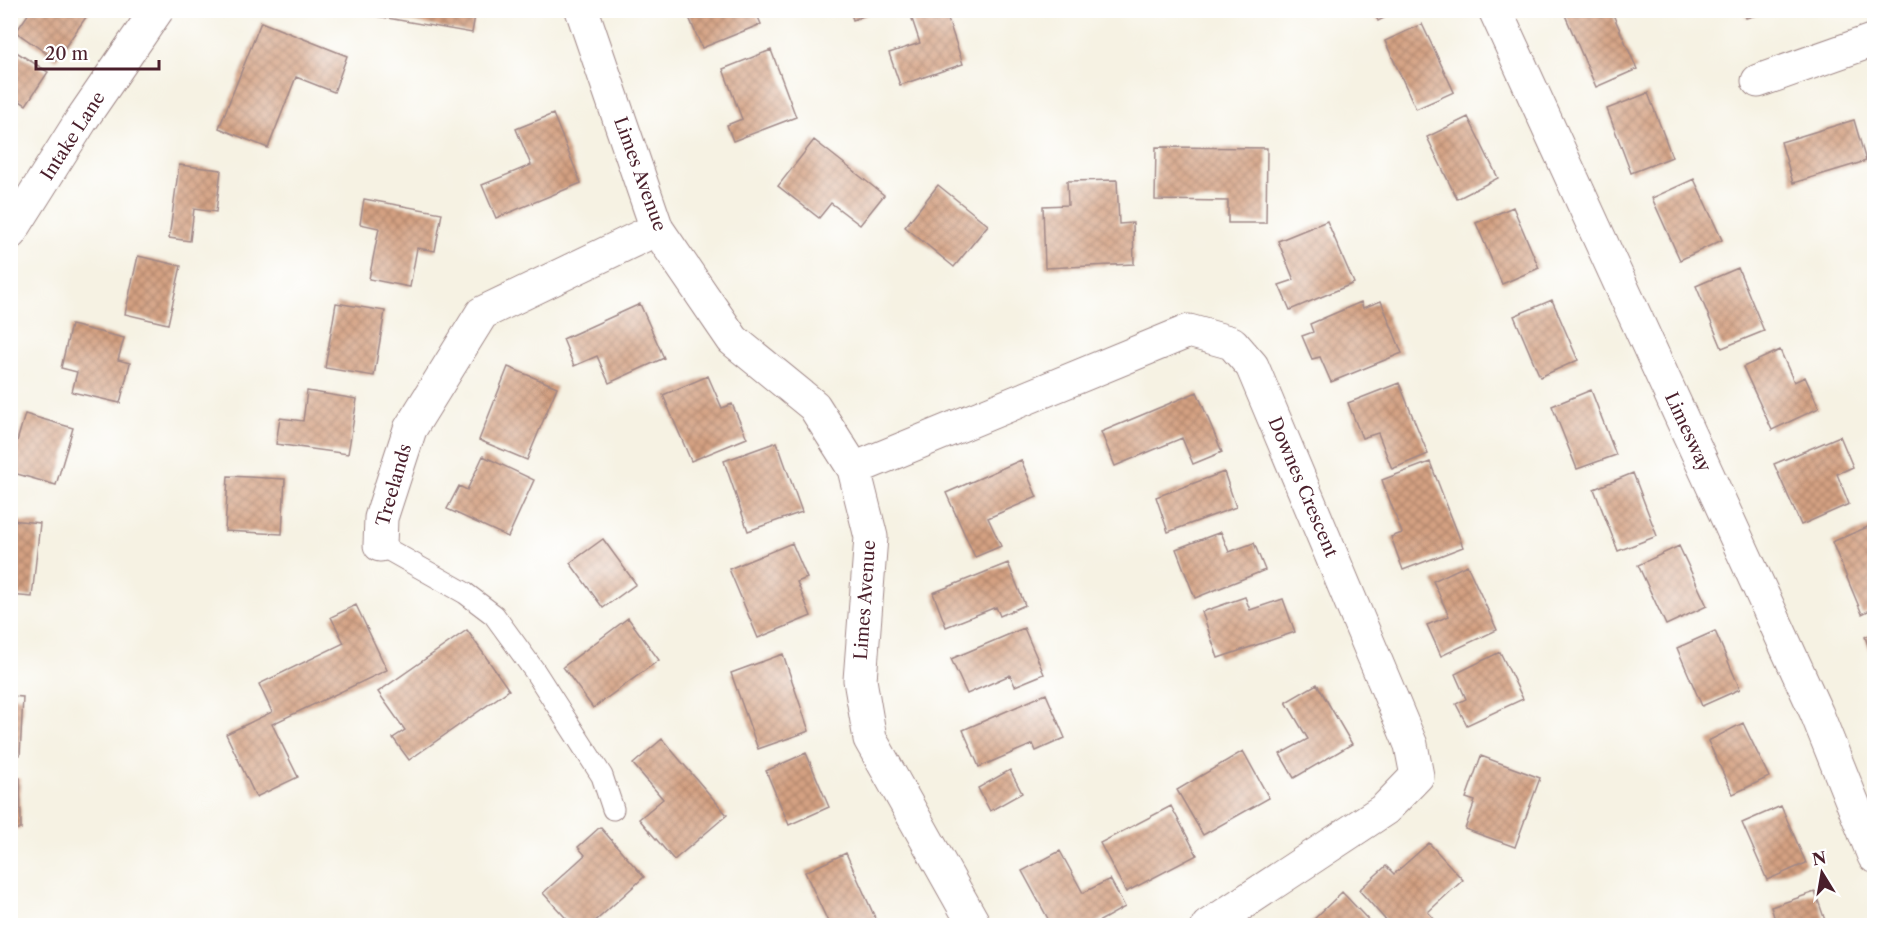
<svg xmlns="http://www.w3.org/2000/svg" width="1885" height="936" font-family="'Libre Caslon Text',serif">
	<style>
		.building { fill: url(#building-cross-hatch) }
		.lines { fill: none; stroke-linecap: round; stroke-linejoin: round }
		.lane-casing { stroke: #a08887; stroke-width: 23 }
		.street-casing { stroke: #a08887; stroke-width: 35 }
		.lane { stroke: #fff; stroke-width: 21 }
		.street { stroke: #fff; stroke-width: 33 }
		.labels { text-anchor: middle; dominant-baseline: central; stroke-width: 4.5; stroke-linejoin: round; paint-order: stroke }
		.street-label { font-size: 18px; fill: #4a1f2b; stroke: #fff }
	</style>
	<defs>
		<pattern id="building-cross-hatch" width="8" height="8" patternUnits="userSpaceOnUse" patternTransform="scale(1.5)"><rect width="8" height="8" fill="#d4a182"/><path d="M0 0l8 8M0 8l8-8" fill="none" stroke="#ae836b"/></pattern>
	</defs>
	<rect width="100%" height="100%" fill="#fff"/>
	<filter id="ink" filterUnits="userSpaceOnUse"><feTurbulence type="fractalNoise" baseFrequency=".0167" numOctaves="2"/><feDisplacementMap in="SourceGraphic" scale="12" xChannelSelector="R" yChannelSelector="G"/><feConvolveMatrix kernelMatrix="1 2 1 2 8 2 1 2 1" color-interpolation-filters="sRGB"/></filter>
	<filter id="wash" filterUnits="userSpaceOnUse"><feTurbulence type="fractalNoise" baseFrequency=".008" numOctaves="4" result="noise"/><feDisplacementMap in="SourceGraphic" scale="24" xChannelSelector="R" yChannelSelector="G"/><feGaussianBlur stdDeviation="1.35" result="paint"/><feColorMatrix in="noise" values="0 0 0 0 0 0 0 0 0 0 0 0 0 0 0 0 0 1.4 0 .05"/><feComposite in="paint" operator="in"/></filter>
	<g filter="url(#wash)">
		<rect width="100%" height="100%" fill="#f6f2e3"/>
		<g id="blocks">
			<path class="building" d="M 31,10 L 91,10 L 56,60 L 16,32 Z
				M 342,10 L 476,10 L 472,33 Z
				M 686,10 L 755,10 L 761,24 L 702,48 Z
				M 850,10 L 870,10 L 871,13 L 853,20 Z
				M 909,10 L 945,10 L 963,64 L 900,85 L 889,53 L 920,43 Z
				M 1373,10 L 1399,10 L 1378,21 Z
				M 1575,10 L 1611,10 L 1637,69 L 1596,87 L 1565,15 Z
				M 1744,10 L 1769,10 L 1770,11 L 1746,18 Z
				M 261,22 L 347,56 L 334,92 L 296,77 L 268,148 L 219,128 Z
				M 1422,24 L 1454,92 L 1416,109 L 1385,41 Z
				M 10,48 L 48,72 L 26,105 L 10,95 Z
				M 771,50 L 796,117 L 733,141 L 727,125 L 742,119 L 723,69 Z
				M 1648,93 L 1672,157 L 1631,173 L 1607,109 Z
				M 553,114 L 581,183 L 496,218 L 482,185 L 531,165 L 516,129 Z
				M 1468,117 L 1498,178 L 1457,199 L 1427,137 Z
				M 1854,120 L 1866,161 L 1793,183 L 1781,142 Z
				M 814,140 L 884,195 L 860,225 L 831,203 L 819,218 L 778,186 Z
				M 1156,147 L 1267,148 L 1266,223 L 1228,223 L 1228,201 L 1155,200 Z
				M 179,165 L 221,170 L 216,212 L 194,209 L 190,241 L 169,238 Z
				M 1694,179 L 1722,240 L 1680,260 L 1652,198 Z
				M 1117,180 L 1119,224 L 1133,223 L 1134,264 L 1045,268 L 1043,206 L 1068,205 L 1067,181 Z
				M 938,185 L 988,225 L 954,267 L 905,227 Z
				M 364,199 L 442,213 L 435,251 L 417,248 L 410,287 L 369,279 L 379,228 L 360,224 Z
				M 1513,207 L 1539,268 L 1502,284 L 1476,223 Z
				M 1327,221 L 1354,283 L 1290,310 L 1279,285 L 1294,280 L 1278,241 Z
				M 138,256 L 181,266 L 168,324 L 125,314 Z
				M 1738,268 L 1764,331 L 1722,348 L 1696,286 Z
				M 1552,300 L 1578,360 L 1540,377 L 1514,316 Z
				M 1381,301 L 1402,353 L 1331,382 L 1320,357 L 1312,359 L 1302,336 L 1313,332 L 1310,324 L 1361,302 L 1363,308 Z
				M 336,303 L 385,311 L 374,376 L 325,368 Z
				M 640,304 L 664,358 L 609,383 L 597,356 L 574,366 L 563,339 Z
				M 71,325 L 124,338 L 118,360 L 130,363 L 120,403 L 72,392 L 77,372 L 61,368 Z
				M 1780,350 L 1794,382 L 1805,377 L 1819,408 L 1772,430 L 1743,367 Z
				M 508,367 L 557,387 L 527,460 L 479,440 Z
				M 708,376 L 722,408 L 732,404 L 747,438 L 691,461 L 663,395 Z
				M 1399,383 L 1428,454 L 1392,469 L 1378,433 L 1362,438 L 1348,403 Z
				M 1591,390 L 1616,455 L 1577,469 L 1552,406 Z
				M 307,391 L 357,399 L 348,454 L 276,444 L 280,418 L 303,421 Z
				M 1197,392 L 1222,452 L 1193,464 L 1182,438 L 1115,466 L 1101,432 Z
				M 25,414 L 73,428 L 56,485 L 10,472 L 10,465 Z
				M 1840,436 L 1853,467 L 1837,474 L 1849,504 L 1801,525 L 1774,464 Z
				M 777,442 L 802,512 L 748,531 L 724,461 Z
				M 483,456 L 534,480 L 508,537 L 447,509 L 459,486 L 467,490 Z
				M 1021,460 L 1037,497 L 988,518 L 1001,546 L 975,557 L 946,493 Z
				M 1430,462 L 1463,547 L 1403,570 L 1391,537 L 1402,533 L 1382,480 Z
				M 1224,472 L 1236,507 L 1168,532 L 1156,497 Z
				M 1633,473 L 1657,536 L 1618,551 L 1594,489 Z
				M 228,476 L 285,479 L 282,534 L 225,531 Z
				M 10,520 L 40,523 L 32,597 L 10,595 Z
				M 1870,526 L 1874,536 L 1874,608 L 1862,614 L 1832,542 Z
				M 1221,532 L 1229,552 L 1254,543 L 1265,570 L 1195,598 L 1176,549 Z
				M 603,539 L 636,584 L 603,608 L 570,563 Z
				M 792,543 L 807,578 L 797,582 L 811,616 L 758,638 L 729,569 Z
				M 1679,546 L 1707,606 L 1666,625 L 1638,565 Z
				M 1008,563 L 1025,605 L 1000,616 L 996,607 L 946,627 L 933,593 Z
				M 1467,565 L 1497,630 L 1441,656 L 1427,625 L 1449,616 L 1433,581 Z
				M 1245,597 L 1250,610 L 1283,599 L 1295,632 L 1218,658 L 1202,612 Z
				M 356,605 L 387,670 L 272,724 L 298,777 L 256,797 L 226,734 L 272,712 L 259,684 L 344,643 L 331,617 Z
				M 628,618 L 659,660 L 593,708 L 563,667 Z
				M 1024,628 L 1044,674 L 1015,686 L 1010,675 L 967,694 L 951,659 Z
				M 467,630 L 509,690 L 409,760 L 393,738 L 405,730 L 378,692 Z
				M 1715,631 L 1740,689 L 1702,706 L 1677,648 Z
				M 1874,633 L 1874,661 L 1865,637 Z
				M 1500,652 L 1523,699 L 1467,725 L 1456,704 L 1466,699 L 1455,674 Z
				M 783,654 L 809,731 L 758,749 L 731,673 Z
				M 1317,684 L 1352,744 L 1294,778 L 1280,754 L 1308,739 L 1286,702 Z
				M 1046,694 L 1065,738 L 1036,751 L 1033,744 L 979,767 L 963,730 Z
				M 10,696 L 23,697 L 20,755 L 10,754 Z
				M 1743,723 L 1769,777 L 1733,794 L 1708,741 Z
				M 662,739 L 727,815 L 674,860 L 639,819 L 663,799 L 633,764 Z
				M 1243,751 L 1269,798 L 1203,835 L 1177,790 Z
				M 806,753 L 829,807 L 789,825 L 766,771 Z
				M 1481,756 L 1540,778 L 1515,847 L 1465,829 L 1475,801 L 1466,798 Z
				M 1010,770 L 1022,793 L 990,811 L 978,788 Z
				M 20,778 L 21,829 L 10,829 L 10,779 Z
				M 1171,806 L 1197,855 L 1126,892 L 1100,843 Z
				M 1781,806 L 1806,863 L 1767,880 L 1742,823 Z
				M 600,827 L 644,877 L 590,926 L 573,926 L 543,893 L 585,855 L 578,847 Z
				M 1429,843 L 1463,880 L 1428,912 L 1440,926 L 1391,926 L 1359,890 L 1386,866 L 1394,874 Z
				M 1060,851 L 1083,893 L 1110,879 L 1125,907 L 1091,926 L 1052,926 L 1022,871 Z
				M 846,853 L 876,920 L 863,926 L 830,926 L 805,872 Z
				M 1342,892 L 1374,926 L 1307,926 Z
				M 1815,892 L 1827,926 L 1777,926 L 1771,907 Z
				M 10,899 L 12,899 L 14,926 L 10,926 Z"/>
		</g>
	</g>
	<g filter="url(#ink)">
		<use href="#blocks" fill-opacity="0" stroke="#a08887" stroke-width="1.5"/>
		<g class="lines">
			<g class="lane-casing">
				<path id="lane" d="M 380,545 L 465,593 L 494,615 L 534,670 L 602,776 L 613,809"/>
			</g>
			<g class="street-casing">
				<path id="street" d="M 582,10 L 657,229 L 733,340 L 814,406 L 854,469 L 871,537 L 860,680 L 870,739 L 975,926
					M 1495,10 L 1817,714 L 1874,856
					M 1758,81 L 1874,40
					M 10,233 L 82,119 L 157,10
					M 854,469 L 1189,331 L 1232,343 L 1252,366 L 1411,745 L 1417,776 L 1385,809 L 1208,926
					M 380,545 L 381,518 L 410,429 L 482,313 L 657,229"/>
			</g>
			<use href="#lane" class="lane"/>
			<use href="#street" class="street"/>
		</g>
	</g>
	<g class="labels">
		<g class="street-label">
			<text transform="translate(73 136) rotate(-57)">Intake Lane</text>
			<text transform="translate(640 174) rotate(70)">Limes Avenue</text>
			<text transform="translate(1688 432) rotate(65)">Limesway</text>
			<text transform="translate(394 485) rotate(-74)">Treelands</text>
			<text transform="translate(1303 487) rotate(67)">Downes Crescent</text>
			<text transform="translate(865 600) rotate(-86)">Limes Avenue</text>
		</g>
	</g>
	<rect width="1885" height="936" fill="none" stroke="#fff" stroke-width="36"/>
	<g transform="translate(1822 873) rotate(349)" stroke="#ffffff" stroke-width="4.5" paint-order="stroke">
	<path d="M0-4.5L10 22L0 15L-10 22Z" fill="#4a1f2b"/>
	<text y="-9" font-size="16" font-weight="bold" text-anchor="middle" fill="#4a1f2b">N</text>
	</g>
	<path d="M36 60v9h123v-9" fill="none" stroke="#4a1f2b" stroke-width="3"/>
	<text x="45" y="60" font-size="18" fill="#4a1f2b" stroke="#ffffff" stroke-width="4.5" paint-order="stroke">20 m</text>
</svg>
